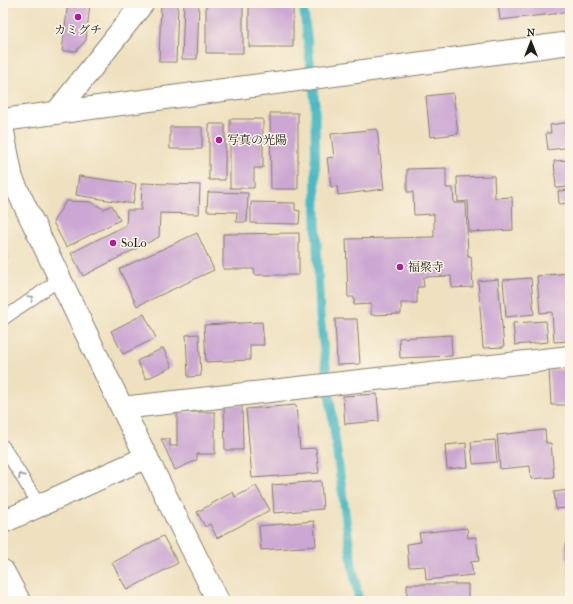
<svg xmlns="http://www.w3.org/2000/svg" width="573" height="604" font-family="'IM FELL French Canon','Noto Serif JP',serif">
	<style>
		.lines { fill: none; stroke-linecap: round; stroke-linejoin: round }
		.stream { stroke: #4cbac4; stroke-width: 9 }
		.building { fill: #cca7d3 }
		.service-casing { stroke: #867e6e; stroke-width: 14 }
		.minor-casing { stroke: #867e6e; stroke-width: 24 }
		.tertiary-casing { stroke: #867e6e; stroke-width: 24 }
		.service { stroke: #fff; stroke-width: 12 }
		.minor { stroke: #fff; stroke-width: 22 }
		.tertiary { stroke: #fff; stroke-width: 22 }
		.oneway { stroke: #999 }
		.poi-dot { fill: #b5179e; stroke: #fcf5e5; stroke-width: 1.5 }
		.labels { text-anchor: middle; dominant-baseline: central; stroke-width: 3; stroke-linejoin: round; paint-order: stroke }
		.poi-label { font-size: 12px; fill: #1c1c1c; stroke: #fcf5e5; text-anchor: start }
	</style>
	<rect width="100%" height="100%" fill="#fcf5e5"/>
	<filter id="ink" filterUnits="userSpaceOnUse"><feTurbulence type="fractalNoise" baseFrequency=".025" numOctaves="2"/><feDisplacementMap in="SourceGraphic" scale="8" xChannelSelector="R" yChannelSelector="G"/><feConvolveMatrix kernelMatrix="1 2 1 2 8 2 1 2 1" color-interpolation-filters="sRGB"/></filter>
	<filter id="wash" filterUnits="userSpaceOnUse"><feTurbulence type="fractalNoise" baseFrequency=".012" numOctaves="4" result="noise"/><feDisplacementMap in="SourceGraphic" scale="16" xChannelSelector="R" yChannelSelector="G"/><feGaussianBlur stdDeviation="0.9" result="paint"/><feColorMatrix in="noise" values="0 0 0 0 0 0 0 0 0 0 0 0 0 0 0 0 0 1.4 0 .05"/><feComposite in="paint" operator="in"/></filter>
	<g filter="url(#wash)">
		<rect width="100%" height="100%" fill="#efe1c0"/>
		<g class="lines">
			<path class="stream" d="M 303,3 L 315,104 L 316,223 L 320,316 L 329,393 L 352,564 L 359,601"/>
		</g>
		<g id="blocks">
			<path class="building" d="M 68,3 L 90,3 L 86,40 L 76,51 L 62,51 Z
				M 161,3 L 178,3 L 176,62 L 159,62 Z
				M 184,3 L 199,3 L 197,59 L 182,59 Z
				M 206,3 L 243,3 L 243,53 L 206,53 Z
				M 249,3 L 293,3 L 293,47 L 249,47 Z
				M 498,3 L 570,3 L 570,12 L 500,20 Z
				M 453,93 L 458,134 L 430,137 L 426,96 Z
				M 270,113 L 298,113 L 298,189 L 271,189 Z
				M 230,119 L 263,119 L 263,168 L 254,168 L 254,188 L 230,188 Z
				M 570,122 L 570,147 L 548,150 L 546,133 L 551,133 L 550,125 Z
				M 209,124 L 225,124 L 225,180 L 209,180 Z
				M 170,127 L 202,127 L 202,149 L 170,149 Z
				M 377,129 L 384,189 L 338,195 L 337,186 L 331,187 L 327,158 L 334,157 L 331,134 Z
				M 570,160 L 570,187 L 556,188 L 554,161 Z
				M 446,168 L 446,188 L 453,188 L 454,203 L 466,203 L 468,256 L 471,256 L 473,287 L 452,288 L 451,276 L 423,277 L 424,287 L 417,287 L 417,303 L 401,303 L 401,314 L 371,315 L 371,304 L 354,305 L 354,297 L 348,297 L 346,239 L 434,237 L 434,214 L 414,215 L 413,192 L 407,192 L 407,169 Z
				M 79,176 L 136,184 L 133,204 L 76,195 Z
				M 494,176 L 495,198 L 512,197 L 513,230 L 469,232 L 468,201 L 458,202 L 457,177 Z
				M 142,183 L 200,185 L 199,214 L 160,213 L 159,237 L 83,276 L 71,253 L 126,225 L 127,210 L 141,210 Z
				M 570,190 L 570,203 L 559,204 L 558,191 Z
				M 208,192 L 248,193 L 247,222 L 236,222 L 237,212 L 207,211 Z
				M 66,201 L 90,202 L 104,209 L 112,205 L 120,220 L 66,247 L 53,222 Z
				M 251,202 L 295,203 L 295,210 L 300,211 L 299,224 L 251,223 Z
				M 197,233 L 214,270 L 137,306 L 119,269 Z
				M 299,233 L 299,275 L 255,275 L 254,269 L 223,269 L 223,234 Z
				M 3,238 L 5,242 L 6,257 L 3,270 Z
				M 570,273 L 570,341 L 554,342 L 552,312 L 540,313 L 537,276 Z
				M 531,278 L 534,314 L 506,317 L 503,280 Z
				M 498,279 L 504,347 L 483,348 L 478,281 Z
				M 144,314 L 156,338 L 123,354 L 111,331 Z
				M 335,319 L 357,319 L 360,364 L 337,365 Z
				M 546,321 L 548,342 L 515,345 L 513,323 Z
				M 262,322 L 264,345 L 250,345 L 250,360 L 206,362 L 204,325 Z
				M 199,334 L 201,376 L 188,377 L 186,335 Z
				M 451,335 L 452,356 L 400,358 L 399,338 Z
				M 163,348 L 172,367 L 146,379 L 137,361 Z
				M 570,369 L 570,405 L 551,405 L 549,370 Z
				M 377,394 L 379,421 L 345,424 L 343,396 Z
				M 224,405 L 242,405 L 243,450 L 225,450 Z
				M 296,405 L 300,449 L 316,448 L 319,473 L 252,478 L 246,409 Z
				M 177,412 L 215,412 L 215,454 L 197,454 L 197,460 L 175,470 L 161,439 L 170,439 L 170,446 L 177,446 Z
				M 545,430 L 546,443 L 551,443 L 554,477 L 531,479 L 530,466 L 500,469 L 497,435 Z
				M 495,440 L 497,462 L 473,464 L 471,442 Z
				M 466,443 L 468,467 L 447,469 L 445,445 Z
				M 321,481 L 323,509 L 274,513 L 272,485 Z
				M 256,486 L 270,510 L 217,538 L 210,524 L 205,527 L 197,512 L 233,492 L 235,497 Z
				M 570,490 L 570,514 L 569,514 L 568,508 L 556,509 L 554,492 Z
				M 314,521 L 316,546 L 261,550 L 259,526 Z
				M 467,528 L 468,538 L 476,537 L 479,561 L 471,562 L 473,575 L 426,580 L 425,566 L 409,567 L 407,544 L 421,542 L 419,533 Z
				M 163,536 L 178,563 L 127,590 L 112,563 Z
				M 565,544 L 570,544 L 570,577 L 569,577 Z
				M 407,584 L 468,584 L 468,601 L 407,601 Z"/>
		</g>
	</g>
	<g filter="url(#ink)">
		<use href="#blocks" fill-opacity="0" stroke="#867e6e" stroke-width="1"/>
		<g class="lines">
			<g class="service-casing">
				<path id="service" d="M 3,319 L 60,279
					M 3,446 L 39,505"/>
			</g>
			<g class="minor-casing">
				<path id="minor" d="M 56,113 L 143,3
					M 3,132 L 12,179 L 122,408 L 218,601
					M 122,408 L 570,357
					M 3,522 L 147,457
					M 3,571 L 19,601"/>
			</g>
			<g class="tertiary-casing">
				<path id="tertiary" d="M 3,120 L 570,43"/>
			</g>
			<use href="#service" class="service"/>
			<use href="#minor" class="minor"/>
			<use href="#tertiary" class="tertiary"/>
		</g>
		<defs><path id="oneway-chevron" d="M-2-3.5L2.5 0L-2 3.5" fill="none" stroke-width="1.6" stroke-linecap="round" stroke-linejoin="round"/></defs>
		<g class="oneway">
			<use href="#oneway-chevron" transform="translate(31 298) rotate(-34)"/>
			<use href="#oneway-chevron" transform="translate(21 476) rotate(-122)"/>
		</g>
	</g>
	<g class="poi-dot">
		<circle cx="78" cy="17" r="4"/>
		<circle cx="219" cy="140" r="4"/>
		<circle cx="113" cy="243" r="4"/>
		<circle cx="400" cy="267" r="4"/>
	</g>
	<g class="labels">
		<g class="poi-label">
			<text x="78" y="30" text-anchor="middle">カミグチ</text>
			<text x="227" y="140">写真の光陽</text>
			<text x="121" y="243">SoLo</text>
			<text x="408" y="267">福聚寺</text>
		</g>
	</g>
	<rect width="573" height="604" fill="none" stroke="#fcf5e5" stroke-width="16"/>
	<g transform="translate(531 42)" stroke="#fcf5e5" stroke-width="3" paint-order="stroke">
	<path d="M0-3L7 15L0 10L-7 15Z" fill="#1c1c1c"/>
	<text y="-6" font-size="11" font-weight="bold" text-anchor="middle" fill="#1c1c1c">N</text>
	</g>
</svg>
